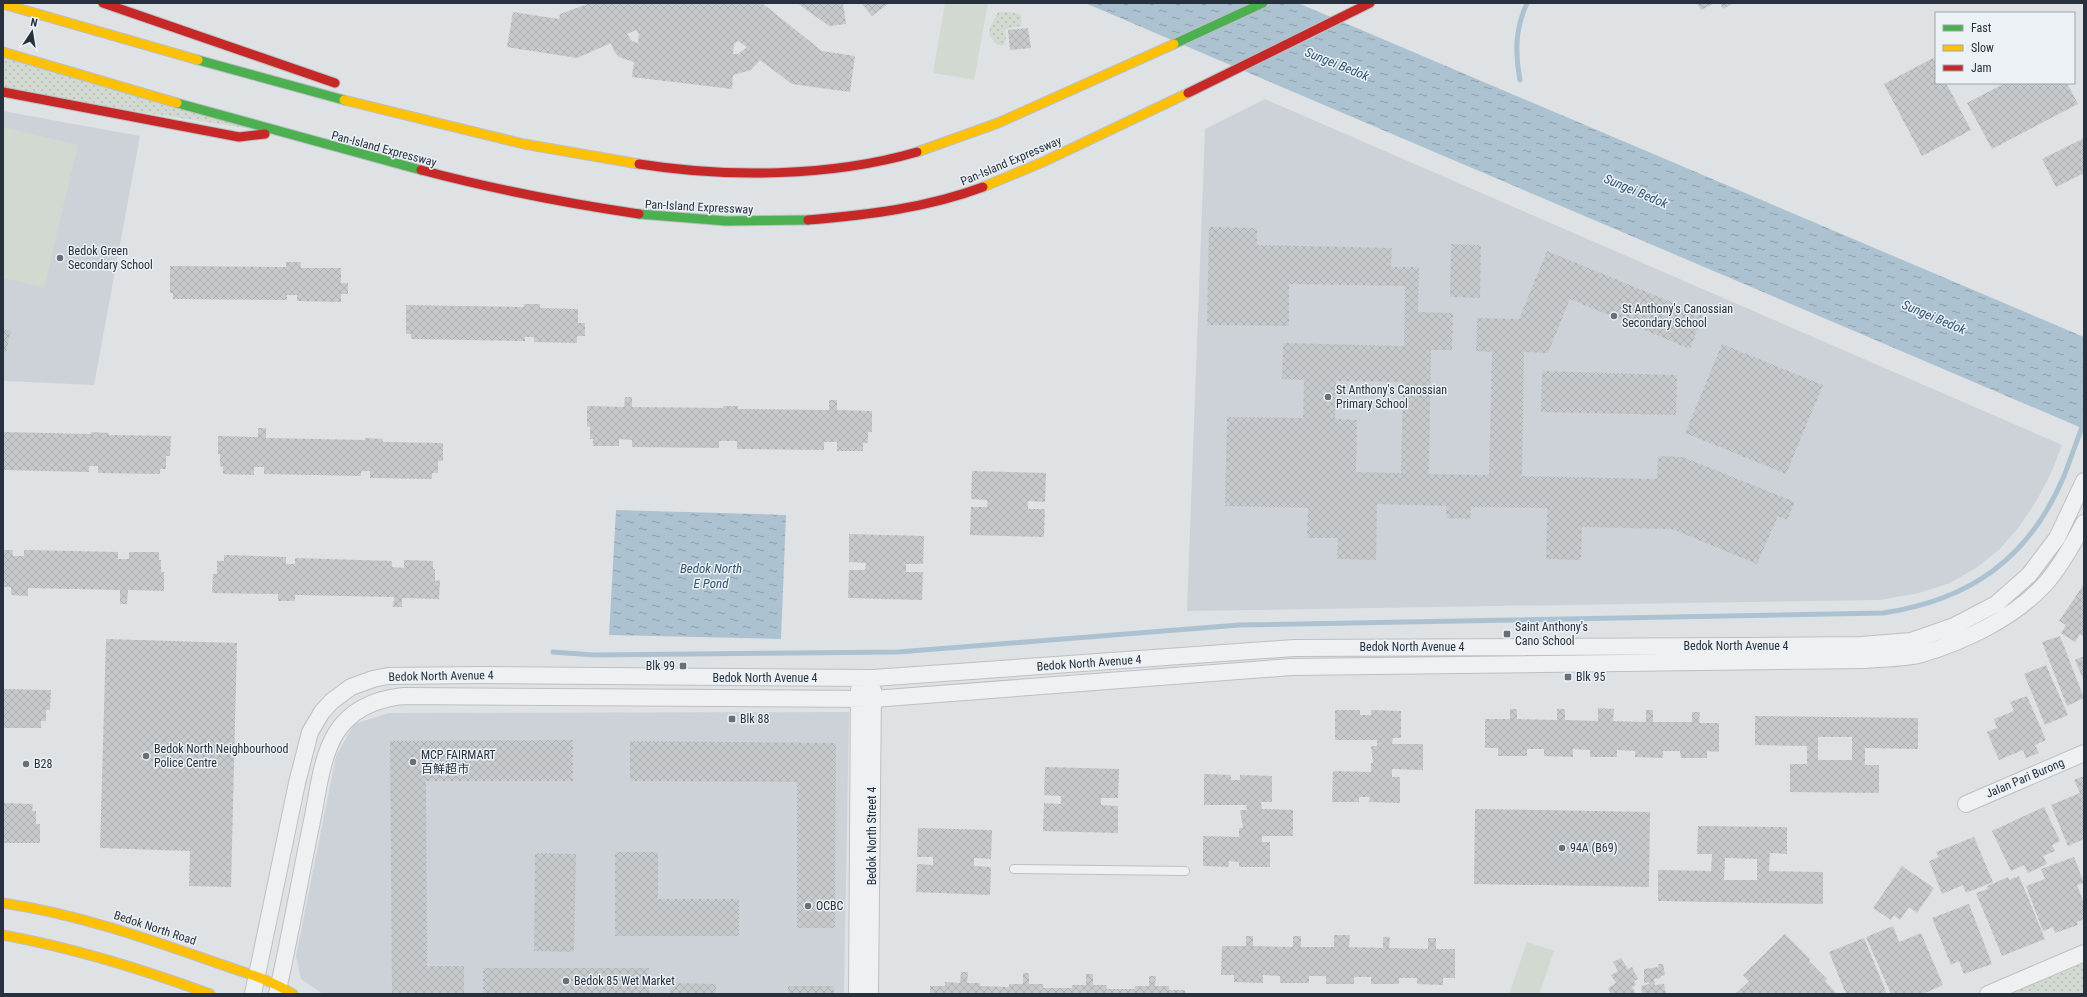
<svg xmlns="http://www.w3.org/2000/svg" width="2087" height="997" font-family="'Roboto Condensed','Noto Sans SC',sans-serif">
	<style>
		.built { fill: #cdd2d8 }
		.grass { fill: url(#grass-dots) }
		.pitch { fill: #d1d9d0 }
		.water { fill: url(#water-ripples) }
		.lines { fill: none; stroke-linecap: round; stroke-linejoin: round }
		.stream { stroke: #adc2d1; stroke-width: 5 }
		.building { fill: url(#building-cross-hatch); fill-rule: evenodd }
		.lane-casing { stroke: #bdc0c3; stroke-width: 10 }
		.street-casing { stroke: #bdc0c3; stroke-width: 18 }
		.fast-casing { stroke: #bbbfc3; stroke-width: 11 }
		.slow-casing { stroke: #bbbfc3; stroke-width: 11 }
		.jam-casing { stroke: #bbbfc3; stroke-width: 11 }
		.lane { stroke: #eff0f1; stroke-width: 8 }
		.street { stroke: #eff0f1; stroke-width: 16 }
		.fast { stroke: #4caf50; stroke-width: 9 }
		.slow { stroke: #ffc107; stroke-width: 9 }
		.jam { stroke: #c62828; stroke-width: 9 }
		.poi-dot { fill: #676f78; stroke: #ecf1f5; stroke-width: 1.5 }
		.labels { text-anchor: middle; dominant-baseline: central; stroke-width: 3; stroke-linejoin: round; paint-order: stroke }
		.street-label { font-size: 12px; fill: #26313d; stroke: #ecf1f5 }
		.poi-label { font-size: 12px; fill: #26313d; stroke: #ecf1f5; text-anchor: start }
		.water-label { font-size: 13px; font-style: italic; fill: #315471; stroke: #ecf1f5 }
	</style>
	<defs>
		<pattern id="grass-dots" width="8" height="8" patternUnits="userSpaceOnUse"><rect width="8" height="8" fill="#d1d9d0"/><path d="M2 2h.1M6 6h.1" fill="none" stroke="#b3bbb4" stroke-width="1.8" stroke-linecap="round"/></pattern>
		<pattern id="water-ripples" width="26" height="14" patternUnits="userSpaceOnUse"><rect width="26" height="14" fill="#adc2d1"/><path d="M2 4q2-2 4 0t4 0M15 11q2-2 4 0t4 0" fill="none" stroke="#8d9eab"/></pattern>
		<pattern id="building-cross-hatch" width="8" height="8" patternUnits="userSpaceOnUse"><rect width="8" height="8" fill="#c7cacd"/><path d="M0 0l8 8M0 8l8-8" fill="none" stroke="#abaeb1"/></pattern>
	</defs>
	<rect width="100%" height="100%" fill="#dfe2e5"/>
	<path class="built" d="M 1265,99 L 2062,445 L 2052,471 L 2037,500 L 2019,527 L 2000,549 L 1976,568 L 1950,583 L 1919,593 L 1880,600 L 1187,611 L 1205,129 Z
		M 3,111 L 140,136 L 94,385 L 3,381 Z
		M 849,712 L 844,994 L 323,994 L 301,979 L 296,956 L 336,756 L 354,724 L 389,713 Z"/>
	<path class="grass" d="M 998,12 L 1013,12 L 1021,15 L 1021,26 L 1005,29 L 1006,38 L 1004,45 L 997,45 L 989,35 L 990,28 Z
		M 3,54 L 272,132 L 3,91 Z
		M 2084,953 L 2084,994 L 1988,994 Z"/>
	<path class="pitch" d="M 945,3 L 988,3 L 974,80 L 933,73 Z
		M 3,127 L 78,145 L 44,288 L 3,278 Z
		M 1527,942 L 1554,951 L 1539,994 L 1509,994 Z"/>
	<path class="water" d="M 1085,3 L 1298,3 L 2084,337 L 2084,429 Z
		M 616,510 L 786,515 L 781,639 L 609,635 Z"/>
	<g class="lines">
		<path class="stream" d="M 1520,80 C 1515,52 1515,29 1527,3
			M 553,652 L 594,655 L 898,652 L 1239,625 L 1883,613 C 1970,600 2029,559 2064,476 C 2071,458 2077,440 2084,422"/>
	</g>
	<path class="building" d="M 590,3 L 762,3 L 822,51 L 855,56 L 850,92 L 792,84 L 760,60 L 751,70 L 733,75 L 732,89 L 632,77 L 634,62 L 619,57 L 614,51 L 611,43 L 577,58 L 507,47 L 513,12 L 559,19 L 560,14 ZM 636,30 L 639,34 L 638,43 L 632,41 L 627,34 ZM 738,41 L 747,47 L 738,54 L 733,54 L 734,44 Z
		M 797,3 L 843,3 L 846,24 L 829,26 Z
		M 861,3 L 889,3 L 872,16 Z
		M 1697,3 L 1715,3 L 1701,10 Z
		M 1720,3 L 1734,3 L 1723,9 Z
		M 1028,28 L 1031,48 L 1010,50 L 1008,30 Z
		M 1933,58 L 1936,64 L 1936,83 L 1946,83 L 1971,130 L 1922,156 L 1884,84 Z
		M 2005,83 L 2067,83 L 2078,104 L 1992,149 L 1967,103 Z
		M 2084,138 L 2084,173 L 2056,187 L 2042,159 Z
		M 1209,227 L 1257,228 L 1257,245 L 1392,248 L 1391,267 L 1419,267 L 1418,312 L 1453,313 L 1452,350 L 1431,350 L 1429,474 L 1489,475 L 1492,352 L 1476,351 L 1477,318 L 1519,319 L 1547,251 L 1703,315 L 1690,349 L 1570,299 L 1548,353 L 1524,352 L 1522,476 L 1657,479 L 1658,456 L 1683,457 L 1795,502 L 1787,520 L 1778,516 L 1757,564 L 1672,529 L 1582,527 L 1581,560 L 1546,559 L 1547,508 L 1471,507 L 1470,519 L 1446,518 L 1446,506 L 1377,504 L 1376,560 L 1337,559 L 1338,538 L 1307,538 L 1308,508 L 1225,506 L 1227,417 L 1303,418 L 1304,380 L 1282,379 L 1283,343 L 1404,346 L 1405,286 L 1289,284 L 1289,326 L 1207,325 ZM 1336,381 L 1403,382 L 1401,473 L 1356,472 L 1357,420 L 1335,419 Z
		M 1451,244 L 1481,245 L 1480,298 L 1450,297 Z
		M 286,262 L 301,262 L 301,268 L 341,268 L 341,283 L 348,283 L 348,294 L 341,294 L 341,302 L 297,301 L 297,295 L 287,295 L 287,300 L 173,299 L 173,293 L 170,293 L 170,266 L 286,267 Z
		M 524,304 L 540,304 L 540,308 L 578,309 L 578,323 L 585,323 L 585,336 L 577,336 L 577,343 L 534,342 L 534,337 L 525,337 L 525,341 L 411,339 L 411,334 L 406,334 L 406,305 L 524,307 Z
		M 3,329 L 11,331 L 6,352 L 3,352 Z
		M 1722,344 L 1823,385 L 1786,474 L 1685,433 Z
		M 1542,371 L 1677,375 L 1676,415 L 1541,412 Z
		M 625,397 L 632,397 L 632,407 L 723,408 L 723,406 L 738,406 L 738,409 L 829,410 L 829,400 L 837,400 L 837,410 L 872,411 L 872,432 L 868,432 L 868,443 L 863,443 L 863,451 L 837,451 L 837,442 L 824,442 L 824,450 L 737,449 L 737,441 L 719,441 L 719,448 L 632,447 L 632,440 L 619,439 L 619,446 L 593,446 L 593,439 L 590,439 L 590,426 L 587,427 L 587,406 L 624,407 Z
		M 258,428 L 266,428 L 266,438 L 365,440 L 365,438 L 383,439 L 383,442 L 443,443 L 443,461 L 438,461 L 438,473 L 432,473 L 432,479 L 370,478 L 370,471 L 361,471 L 361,476 L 264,474 L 264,467 L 254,467 L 254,475 L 223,474 L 223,467 L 220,466 L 220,454 L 218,454 L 218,436 L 258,437 Z
		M 3,432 L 91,434 L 91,432 L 109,433 L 109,435 L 171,436 L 170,456 L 166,456 L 166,469 L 160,469 L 160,474 L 98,473 L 98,466 L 89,466 L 89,472 L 3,470 Z
		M 972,471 L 1046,473 L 1045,502 L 1028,501 L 1028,509 L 1045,509 L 1044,537 L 970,535 L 971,507 L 987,507 L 987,500 L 971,499 Z
		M 849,534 L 924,536 L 923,564 L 906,564 L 906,572 L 923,572 L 922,600 L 848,598 L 849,570 L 865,570 L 866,563 L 849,562 Z
		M 3,550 L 13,550 L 13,556 L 24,556 L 24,550 L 118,552 L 118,559 L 129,559 L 129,552 L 159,552 L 159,560 L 161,560 L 161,572 L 164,572 L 164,591 L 128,590 L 127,604 L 120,604 L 120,590 L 28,588 L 28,596 L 11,595 L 11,587 L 3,587 Z
		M 224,555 L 286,557 L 286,564 L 295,564 L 295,558 L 392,561 L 392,567 L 404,568 L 404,560 L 433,561 L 433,569 L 435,569 L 435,581 L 440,580 L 439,599 L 402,598 L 402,607 L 393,607 L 394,597 L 295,595 L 295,601 L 278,601 L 278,594 L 212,593 L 213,574 L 217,574 L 217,561 L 224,561 Z
		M 2084,584 L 2084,637 L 2080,634 L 2075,642 L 2061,633 L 2066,625 L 2059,621 Z
		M 2060,636 L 2084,698 L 2067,706 L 2042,642 Z
		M 106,639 L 237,643 L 231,887 L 189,886 L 190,851 L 100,848 Z
		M 2084,656 L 2084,681 L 2075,660 Z
		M 2046,665 L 2068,715 L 2045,725 L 2024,674 Z
		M 3,689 L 51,690 L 50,710 L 46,710 L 46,721 L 41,721 L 41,728 L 3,728 Z
		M 2027,696 L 2046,740 L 2035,745 L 2039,753 L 2026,758 L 2023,750 L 1999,760 L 1987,732 L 1997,728 L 1994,719 L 2014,711 L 2010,702 Z
		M 1598,708 L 1614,709 L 1613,721 L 1646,722 L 1646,710 L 1653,710 L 1653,722 L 1692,722 L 1692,712 L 1700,712 L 1699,723 L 1719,723 L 1719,752 L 1707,751 L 1707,758 L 1681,758 L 1680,751 L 1663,751 L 1663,758 L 1635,757 L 1635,751 L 1617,750 L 1617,757 L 1590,757 L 1590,750 L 1573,749 L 1573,757 L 1544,756 L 1544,749 L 1527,749 L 1527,756 L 1498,756 L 1498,748 L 1485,748 L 1485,719 L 1510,719 L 1510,709 L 1517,709 L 1517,719 L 1557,720 L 1557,709 L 1565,709 L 1565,720 L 1598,721 Z
		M 1335,710 L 1360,710 L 1360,715 L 1371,715 L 1371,710 L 1401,711 L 1401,738 L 1393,738 L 1392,744 L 1423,744 L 1423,770 L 1392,769 L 1392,777 L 1400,777 L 1400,803 L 1369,802 L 1370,797 L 1359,797 L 1359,802 L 1332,802 L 1333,771 L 1371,772 L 1371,763 L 1373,763 L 1371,746 L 1377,746 L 1377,740 L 1335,740 Z
		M 1755,716 L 1918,718 L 1918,749 L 1865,748 L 1865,765 L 1879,765 L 1879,793 L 1790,792 L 1790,764 L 1807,764 L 1807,746 L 1755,745 ZM 1818,737 L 1852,737 L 1852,760 L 1818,760 Z
		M 573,740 L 573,781 L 426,781 L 427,966 L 464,966 L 464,994 L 392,994 L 390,741 Z
		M 630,741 L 836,743 L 835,928 L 797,928 L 797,782 L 630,781 Z
		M 1045,767 L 1119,769 L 1118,798 L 1101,798 L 1101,805 L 1118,806 L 1118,833 L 1043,831 L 1044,803 L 1061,804 L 1061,796 L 1044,795 Z
		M 1204,774 L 1231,775 L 1231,780 L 1240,780 L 1240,775 L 1272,776 L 1272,802 L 1261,802 L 1262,809 L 1293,810 L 1293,836 L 1262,836 L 1262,842 L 1270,842 L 1270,867 L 1239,867 L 1239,862 L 1229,861 L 1229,867 L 1203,866 L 1203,836 L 1239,837 L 1239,828 L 1243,828 L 1240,810 L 1247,810 L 1246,805 L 1204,805 Z
		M 2084,776 L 2084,839 L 2068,846 L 2051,805 L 2080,793 L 2074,780 Z
		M 3,803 L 33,804 L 32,811 L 36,811 L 36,824 L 40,824 L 40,843 L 3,843 Z
		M 2044,807 L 2060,841 L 2052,845 L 2055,851 L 2043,856 L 2047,864 L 2028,873 L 2024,865 L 2011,871 L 1992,831 Z
		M 1475,809 L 1650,812 L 1649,887 L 1474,884 Z
		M 1698,826 L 1787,827 L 1787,854 L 1770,853 L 1769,871 L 1823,872 L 1823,904 L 1658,901 L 1658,870 L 1711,871 L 1712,854 L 1697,854 ZM 1725,858 L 1757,859 L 1757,880 L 1724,880 Z
		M 918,828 L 992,830 L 991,859 L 974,858 L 974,866 L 991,867 L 990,895 L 916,892 L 917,864 L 933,865 L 933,857 L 917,857 Z
		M 1974,837 L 1993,882 L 1966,893 L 1963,885 L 1942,894 L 1929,861 L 1939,857 L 1936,852 Z
		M 615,852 L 658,852 L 658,899 L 739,899 L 739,936 L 615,936 Z
		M 535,853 L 576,854 L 574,952 L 534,951 Z
		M 2074,857 L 2084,883 L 2077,885 L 2084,904 L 2084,919 L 2077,922 L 2078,925 L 2055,933 L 2053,927 L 2043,931 L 2026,886 L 2045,879 L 2041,869 Z
		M 1902,866 L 1934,888 L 1917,913 L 1909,907 L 1900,920 L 1894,915 L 1891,920 L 1873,908 Z
		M 2019,876 L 2045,939 L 2002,956 L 1976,893 L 1988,889 L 1987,886 L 2008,877 L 2009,880 Z
		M 1969,904 L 1992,964 L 1964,974 L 1959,961 L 1951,965 L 1932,918 Z
		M 1893,926 L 1899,942 L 1921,933 L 1943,985 L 1923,994 L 1891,994 L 1866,937 Z
		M 1785,934 L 1810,959 L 1809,961 L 1827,979 L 1825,981 L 1837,994 L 1736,993 L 1749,981 L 1743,975 Z
		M 1334,935 L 1350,935 L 1349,947 L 1383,948 L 1383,937 L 1390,937 L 1389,948 L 1428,949 L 1428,938 L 1436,938 L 1436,949 L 1455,949 L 1455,978 L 1443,978 L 1443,985 L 1417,984 L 1417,978 L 1399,978 L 1399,984 L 1371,984 L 1371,977 L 1354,977 L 1354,984 L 1326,984 L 1326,976 L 1309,976 L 1309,983 L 1280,983 L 1280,976 L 1263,975 L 1263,983 L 1234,982 L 1234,975 L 1221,975 L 1222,946 L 1246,946 L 1246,936 L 1253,936 L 1253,946 L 1293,947 L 1293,936 L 1301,936 L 1301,947 L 1334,947 Z
		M 1864,938 L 1887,994 L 1846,994 L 1829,952 Z
		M 1621,958 L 1628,969 L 1632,967 L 1638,979 L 1634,981 L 1636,985 L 1632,987 L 1636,994 L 1611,994 L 1608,988 L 1616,983 L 1611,975 L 1618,971 L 1613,962 Z
		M 1658,964 L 1663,964 L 1665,975 L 1661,976 L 1661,978 L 1654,979 L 1655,985 L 1664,984 L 1666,994 L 1642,994 L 1641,986 L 1649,984 L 1649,982 L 1644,983 L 1644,969 L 1659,967 Z
		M 483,968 L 649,968 L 649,994 L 483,994 Z
		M 961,972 L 968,972 L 967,983 L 980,983 L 980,986 L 1009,987 L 1009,984 L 1023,984 L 1023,973 L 1029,973 L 1029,984 L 1043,984 L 1043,988 L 1072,988 L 1072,985 L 1086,985 L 1086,974 L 1093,974 L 1093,985 L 1106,985 L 1107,989 L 1135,989 L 1135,986 L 1149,986 L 1149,976 L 1156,976 L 1155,986 L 1169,986 L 1169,990 L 1185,990 L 1185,994 L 930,994 L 930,986 L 945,986 L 945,982 L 960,983 Z
		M 671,983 L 716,984 L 716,994 L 670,994 Z
		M 788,986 L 834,986 L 834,994 L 788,994 Z"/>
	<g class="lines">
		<g class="lane-casing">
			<path id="lane" d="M 1014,869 L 1185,871"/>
		</g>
		<g class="street-casing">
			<path id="street" d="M 1966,804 L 2084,753
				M 253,994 L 297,783 L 310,732 L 322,712 L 332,701 L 351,687 L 373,679 L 388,676 L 481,675 L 873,678 L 1294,648 L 1746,646 L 1862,645 L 1911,641 L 1954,626 L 1996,604 L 2029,575 L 2057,538 L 2084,481
				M 277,994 C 290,937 300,878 312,821 C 318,792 321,758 336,733 C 351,709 376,699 403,696 L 873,699 L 1291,667 L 1864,660 C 1882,658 1904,659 1922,654 C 1965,641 2014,618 2045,584 C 2061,566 2073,544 2084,523
				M 857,994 L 859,690
				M 870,994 L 873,690
				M 1988,994 L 2084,953"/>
		</g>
		<g class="fast-casing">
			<path id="fast" d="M 1174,44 L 1263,3
				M 198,60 L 344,100
				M 177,103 L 421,170
				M 639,214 L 726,221 L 808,220"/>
		</g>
		<g class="slow-casing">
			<path id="slow" d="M 3,4 L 198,60
				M 3,52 L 177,103
				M 344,100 L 524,144 L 639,164
				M 917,152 L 998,123 L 1174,44
				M 983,187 L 1043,162 L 1188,93
				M 3,903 C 77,914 146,938 217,963 C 243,972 269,979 293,994
				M 3,935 C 74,948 142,969 210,994"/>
		</g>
		<g class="jam-casing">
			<path id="jam" d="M 103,3 L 335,83
				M 3,92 L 239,137 L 265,134
				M 1188,93 L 1370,3
				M 639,164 C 727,178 831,177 917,152
				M 421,170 C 493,189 565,203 639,214
				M 808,220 C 867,215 927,208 983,187"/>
		</g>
		<use href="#lane" class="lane"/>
		<use href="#street" class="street"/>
		<use href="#fast" class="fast"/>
		<use href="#slow" class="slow"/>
		<use href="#jam" class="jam"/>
	</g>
	<g class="poi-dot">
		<circle cx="60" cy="258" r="4"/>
		<circle cx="1614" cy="316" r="4"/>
		<circle cx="1328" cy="397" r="4"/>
		<rect x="1503" y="630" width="8" height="8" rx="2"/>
		<rect x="679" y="662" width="8" height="8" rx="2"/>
		<rect x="1564" y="673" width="8" height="8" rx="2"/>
		<rect x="728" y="715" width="8" height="8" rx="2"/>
		<circle cx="146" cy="756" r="4"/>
		<circle cx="413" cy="762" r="4"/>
		<circle cx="26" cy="764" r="4"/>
		<circle cx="1562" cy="848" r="4"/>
		<circle cx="808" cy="906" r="4"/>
		<circle cx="566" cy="981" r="4"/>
	</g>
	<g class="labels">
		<g class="street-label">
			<text transform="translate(384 149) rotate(15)">Pan-Island Expressway</text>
			<text transform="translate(1011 161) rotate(-23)">Pan-Island Expressway</text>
			<text transform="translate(699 207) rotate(3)">Pan-Island Expressway</text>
			<text x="1736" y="646">Bedok North Avenue 4</text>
			<text x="1412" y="647">Bedok North Avenue 4</text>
			<text transform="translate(1089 663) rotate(-4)">Bedok North Avenue 4</text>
			<text transform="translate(441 676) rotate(-1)">Bedok North Avenue 4</text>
			<text x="765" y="678">Bedok North Avenue 4</text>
			<text transform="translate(2025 778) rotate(-23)">Jalan Pari Burong</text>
			<text transform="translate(872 836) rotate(-90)">Bedok North Street 4</text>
			<text transform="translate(155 928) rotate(18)">Bedok North Road</text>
		</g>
		<g class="poi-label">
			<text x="68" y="251">Bedok Green<tspan x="68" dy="14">Secondary School</tspan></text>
			<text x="1622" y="309">St Anthony's Canossian<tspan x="1622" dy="14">Secondary School</tspan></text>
			<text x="1336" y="390">St Anthony's Canossian<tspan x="1336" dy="14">Primary School</tspan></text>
			<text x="1515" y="627">Saint Anthony's<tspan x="1515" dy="14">Cano School</tspan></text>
			<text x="675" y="666" text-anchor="end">Blk 99</text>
			<text x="1576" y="677">Blk 95</text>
			<text x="740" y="719">Blk 88</text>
			<text x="154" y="749">Bedok North Neighbourhood<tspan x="154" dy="14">Police Centre</tspan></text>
			<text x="421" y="755">MCP FAIRMART<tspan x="421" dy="14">百鮮超市</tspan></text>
			<text x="34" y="764">B28</text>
			<text x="1570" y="848">94A (B69)</text>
			<text x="816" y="906">OCBC</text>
			<text x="574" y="981">Bedok 85 Wet Market</text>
		</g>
		<g class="water-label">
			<text transform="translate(1337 64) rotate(22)">Sungei Bedok</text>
			<text transform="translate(1636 191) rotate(23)">Sungei Bedok</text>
			<text transform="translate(1934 317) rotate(23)">Sungei Bedok</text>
			<text x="711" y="568">Bedok North<tspan x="711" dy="15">E Pond</tspan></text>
		</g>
	</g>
	<rect width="2087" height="997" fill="none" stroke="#26313d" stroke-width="8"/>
	<rect x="1935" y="12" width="140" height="72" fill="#ecf1f5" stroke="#9da4ab"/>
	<rect x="1943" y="25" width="20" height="6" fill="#4caf50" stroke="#9da4ab"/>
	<text x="1971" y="32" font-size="12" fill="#26313d">Fast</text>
	<rect x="1943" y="45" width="20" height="6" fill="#ffc107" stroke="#9da4ab"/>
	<text x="1971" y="52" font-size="12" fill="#26313d">Slow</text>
	<rect x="1943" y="65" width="20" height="6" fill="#c62828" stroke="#9da4ab"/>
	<text x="1971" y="72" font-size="12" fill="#26313d">Jam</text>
	<g transform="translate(32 32) rotate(12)" stroke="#ecf1f5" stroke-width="3" paint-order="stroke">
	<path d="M0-3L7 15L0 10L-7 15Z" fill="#26313d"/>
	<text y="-6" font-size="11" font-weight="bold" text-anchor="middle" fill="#26313d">N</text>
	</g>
</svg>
